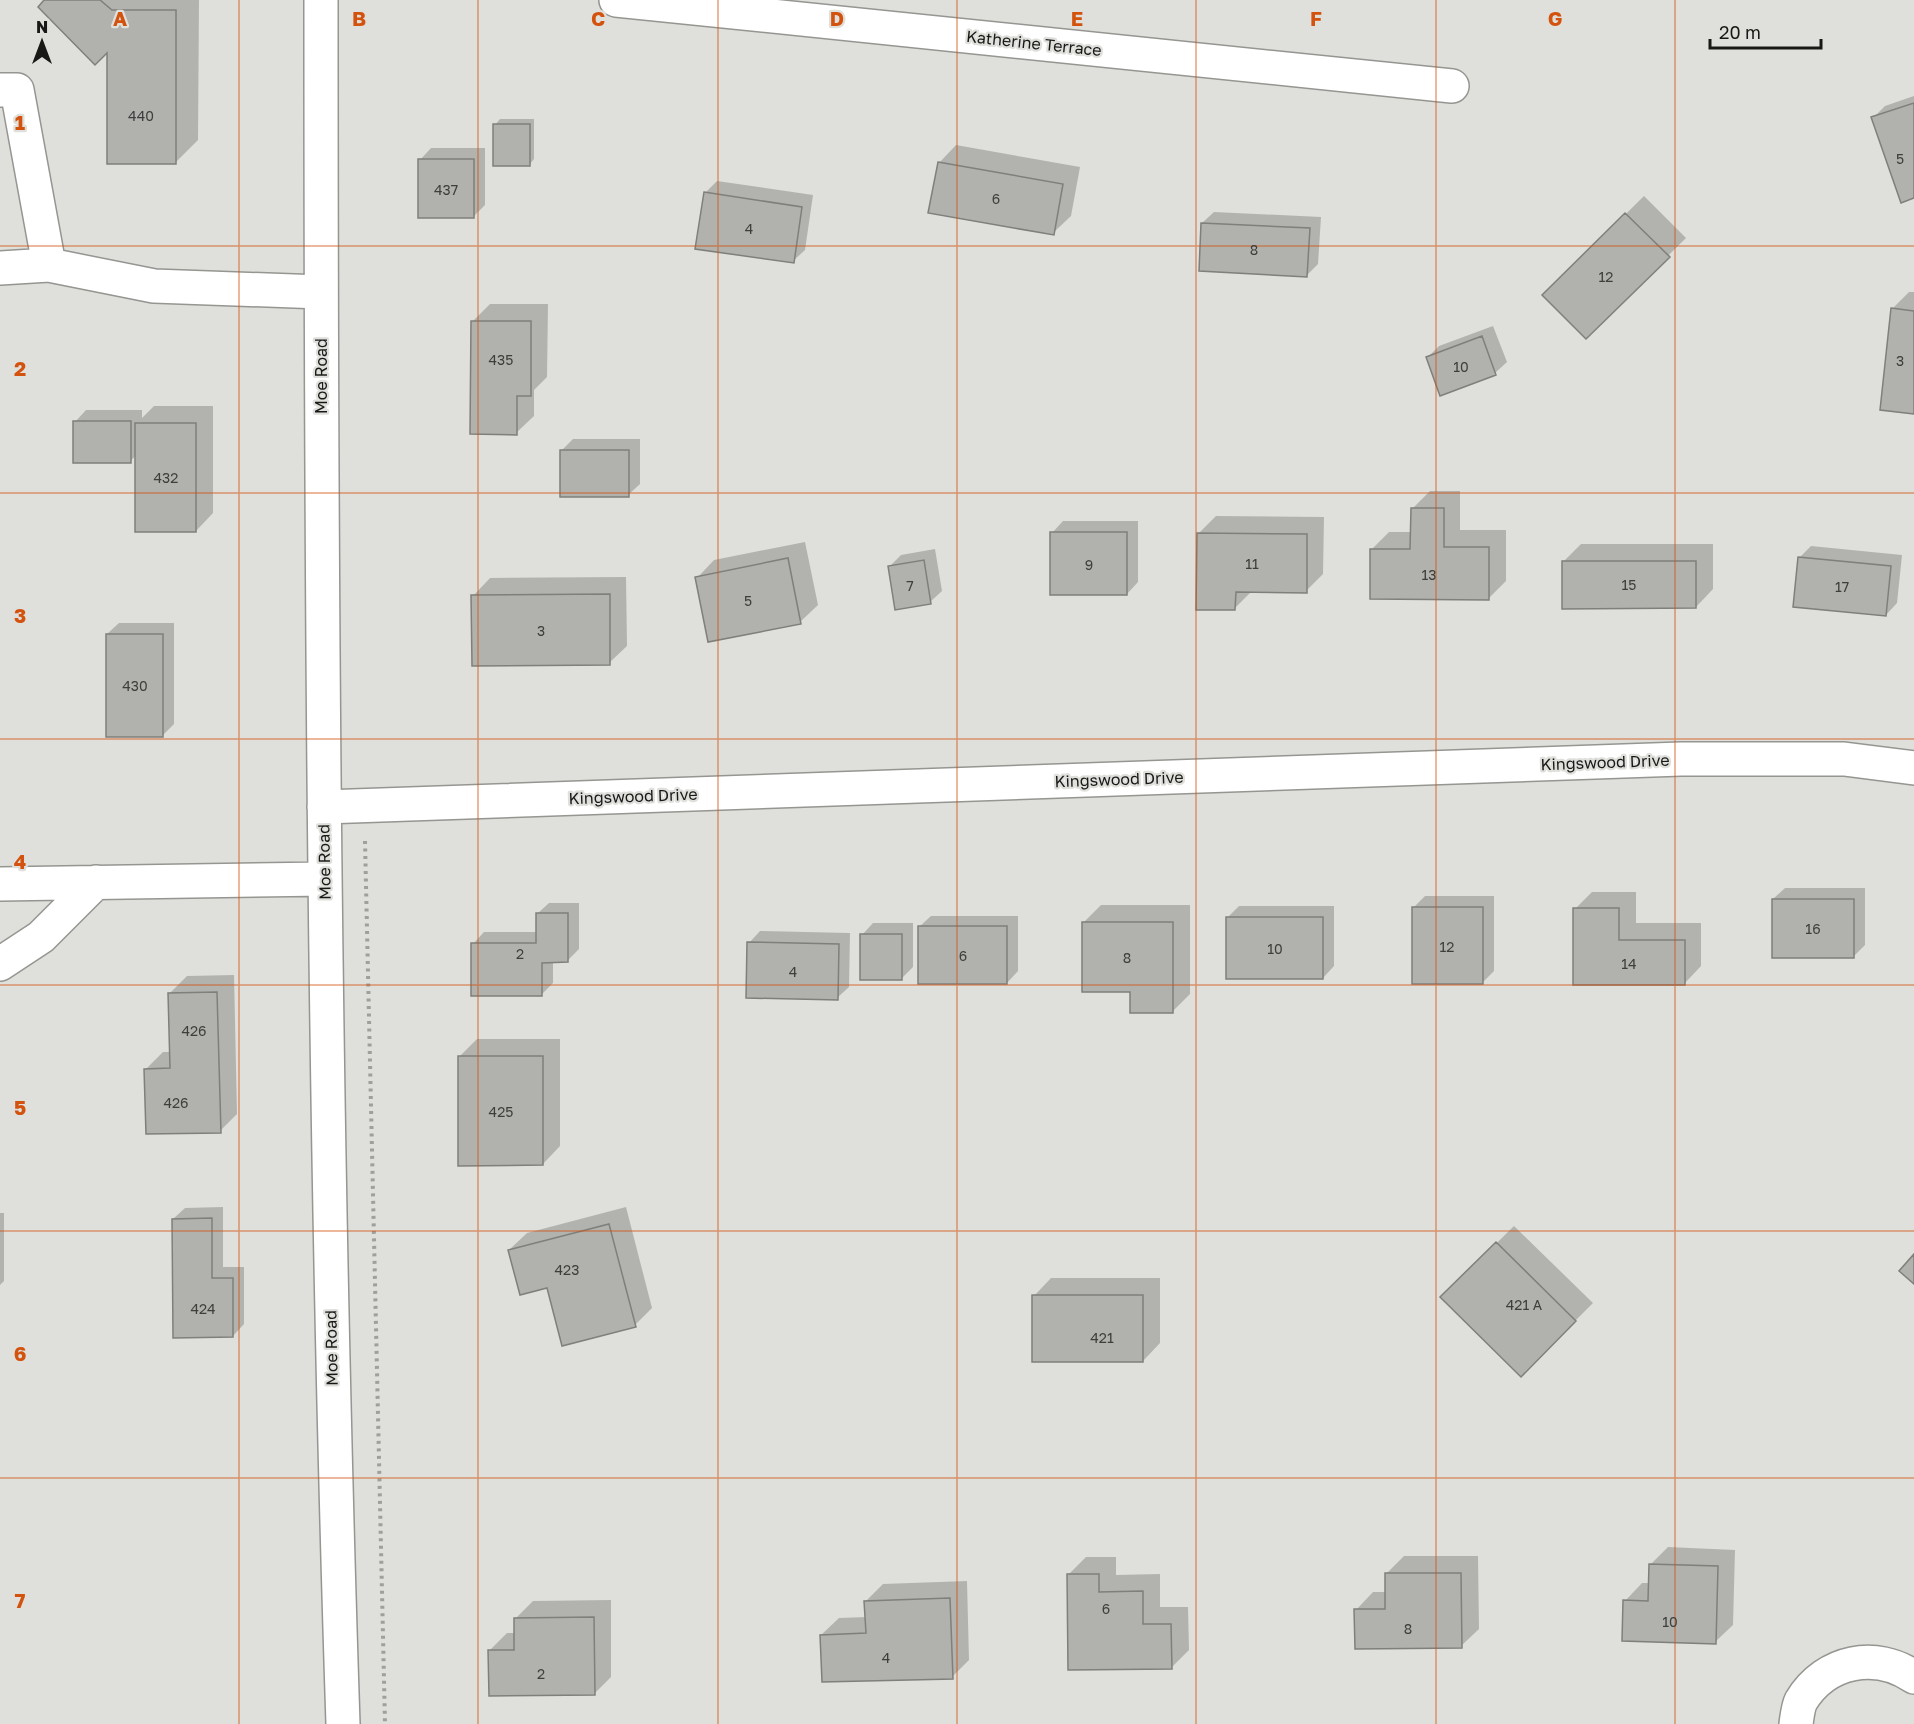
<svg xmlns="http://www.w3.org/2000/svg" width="1914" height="1724" font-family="'Golos Text',sans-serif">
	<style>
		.shadow { fill: #0003 }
		.building { fill: #b1b1ad; stroke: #7f7f7b; stroke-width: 1.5 }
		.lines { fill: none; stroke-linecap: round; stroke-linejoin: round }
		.minor-casing { stroke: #959591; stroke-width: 36 }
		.path { stroke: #9f9f9c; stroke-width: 4; stroke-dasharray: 3 4.5; stroke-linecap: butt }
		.minor { stroke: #fff; stroke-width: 33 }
		.grid { fill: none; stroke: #d3520d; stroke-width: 1.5; stroke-opacity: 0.55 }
		.labels { text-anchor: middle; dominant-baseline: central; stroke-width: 4.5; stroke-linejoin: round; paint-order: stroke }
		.number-label { font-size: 14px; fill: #3e3e3c }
		.street-label { font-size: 16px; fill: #181817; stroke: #dfdfdb }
		.grid-label { font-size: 20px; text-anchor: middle; font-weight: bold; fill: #d3520d; stroke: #dfdfdb; stroke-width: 4.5; stroke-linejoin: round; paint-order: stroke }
	</style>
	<rect width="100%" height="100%" fill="#dfdfdb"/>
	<path class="shadow" d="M 47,0 L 199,0 L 198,140 L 175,163 L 109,50 Z
		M 1914,96 L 1914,197 L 1873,118 L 1885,106 Z
		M 500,119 L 534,119 L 534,159 L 529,165 L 495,125 Z
		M 956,145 L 1080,167 L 1071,216 L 1053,233 L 939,163 Z
		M 431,148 L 485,148 L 485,205 L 474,216 L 420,160 Z
		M 717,181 L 813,195 L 805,250 L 793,261 L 705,193 Z
		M 1644,196 L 1686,238 L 1586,337 L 1544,295 Z
		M 1214,212 L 1321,217 L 1318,264 L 1307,275 L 1202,223 Z
		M 1909,292 L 1914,292 L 1914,412 L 1892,309 Z
		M 490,304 L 548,304 L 547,377 L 534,390 L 534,416 L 516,433 L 473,321 Z
		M 1493,326 L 1507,362 L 1495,373 L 1427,358 L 1439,346 Z
		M 154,406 L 213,406 L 213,513 L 196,531 L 137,455 L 130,461 L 75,422 L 86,410 L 142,410 L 142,418 Z
		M 573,439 L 640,439 L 640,484 L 628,495 L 562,450 Z
		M 1430,491 L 1460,491 L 1460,530 L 1506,530 L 1506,581 L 1488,599 L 1371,550 L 1389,532 L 1412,532 L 1412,509 Z
		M 1216,516 L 1324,517 L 1323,574 L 1306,591 L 1252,591 L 1235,608 L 1198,534 Z
		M 1063,521 L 1138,521 L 1138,582 L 1127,594 L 1052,533 Z
		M 805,542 L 818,605 L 800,622 L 697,578 L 714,560 Z
		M 1581,544 L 1713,544 L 1713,589 L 1696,607 L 1563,562 Z
		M 1811,546 L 1902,555 L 1897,603 L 1886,615 L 1800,557 Z
		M 935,549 L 942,591 L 930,602 L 890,566 L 901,555 Z
		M 626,577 L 627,646 L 609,663 L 473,596 L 490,578 Z
		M 119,623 L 174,623 L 174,724 L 163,735 L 107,634 Z
		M 1785,888 L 1865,888 L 1865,945 L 1853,957 L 1773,899 Z
		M 1592,892 L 1636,892 L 1636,923 L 1701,923 L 1701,966 L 1684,984 L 1575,984 L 1575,909 Z
		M 1425,896 L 1494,896 L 1494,971 L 1482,983 L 1413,908 Z
		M 549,903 L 579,903 L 579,949 L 567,961 L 553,961 L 553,983 L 542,994 L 473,944 L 484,932 L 537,932 L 537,914 Z
		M 1101,905 L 1190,905 L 1190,994 L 1172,1012 L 1131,990 L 1084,922 Z
		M 1239,906 L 1334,906 L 1334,966 L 1323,978 L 1227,918 Z
		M 931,916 L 1018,916 L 1018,971 L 1007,983 L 919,927 Z
		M 873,923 L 913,923 L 913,967 L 901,979 L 862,935 Z
		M 760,931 L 850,933 L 849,987 L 837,998 L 749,943 Z
		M 234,975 L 237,1114 L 220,1131 L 146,1069 L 163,1052 L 171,1052 L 170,993 L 187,976 Z
		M 477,1039 L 560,1039 L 560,1146 L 543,1164 L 459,1057 Z
		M 223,1207 L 223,1267 L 244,1267 L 244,1324 L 233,1336 L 173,1219 L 185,1208 Z
		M 626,1207 L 652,1308 L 635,1325 L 548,1286 L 509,1250 L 527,1233 Z
		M 0,1213 L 4,1213 L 4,1281 L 0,1285 Z
		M 1514,1226 L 1593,1303 L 1521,1375 L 1442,1297 Z
		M 1051,1278 L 1160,1278 L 1160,1343 L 1143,1361 L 1034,1296 Z
		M 1668,1547 L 1735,1550 L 1733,1625 L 1715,1642 L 1625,1601 L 1642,1583 L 1650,1583 L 1650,1565 Z
		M 1404,1556 L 1478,1556 L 1479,1629 L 1461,1646 L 1356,1610 L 1373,1592 L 1386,1592 L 1386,1574 Z
		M 1086,1557 L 1116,1557 L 1116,1575 L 1160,1574 L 1160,1607 L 1188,1607 L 1189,1650 L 1171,1668 L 1069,1574 Z
		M 967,1581 L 969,1660 L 952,1677 L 821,1635 L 839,1618 L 867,1617 L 866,1601 L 883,1584 Z
		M 611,1600 L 611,1677 L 594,1694 L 490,1650 L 507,1633 L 515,1633 L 515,1619 L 533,1601 Z"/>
	<path class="building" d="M 44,0 L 100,0 L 112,10 L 176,10 L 176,164 L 107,164 L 107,53 L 95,65 L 38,7 Z
		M 1914,103 L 1914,198 L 1901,203 L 1871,117 Z
		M 493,124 L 530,124 L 530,166 L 493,166 Z
		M 418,159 L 474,159 L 474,218 L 418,218 Z
		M 938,162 L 1063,184 L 1054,235 L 928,213 Z
		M 704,192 L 802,207 L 794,263 L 695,249 Z
		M 1625,213 L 1670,257 L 1586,339 L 1542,295 Z
		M 1201,223 L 1310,228 L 1307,277 L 1199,271 Z
		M 1891,308 L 1914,311 L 1914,414 L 1880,410 Z
		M 471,321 L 531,321 L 531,396 L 517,396 L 517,435 L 470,434 Z
		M 1482,336 L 1496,375 L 1440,396 L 1426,357 Z
		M 73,421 L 131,421 L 131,463 L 73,463 Z
		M 135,423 L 196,423 L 196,532 L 135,532 Z
		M 560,450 L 629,450 L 629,497 L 560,497 Z
		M 1411,508 L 1444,508 L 1444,547 L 1489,547 L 1489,600 L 1370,599 L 1370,549 L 1410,549 Z
		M 1050,532 L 1127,532 L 1127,595 L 1050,595 Z
		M 1197,533 L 1307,534 L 1307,593 L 1236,592 L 1235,610 L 1196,610 Z
		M 1798,557 L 1891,566 L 1886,616 L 1793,607 Z
		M 788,558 L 801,624 L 708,642 L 695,577 Z
		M 924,560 L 931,604 L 895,610 L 888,566 Z
		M 1562,561 L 1696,561 L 1696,608 L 1562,609 Z
		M 610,594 L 610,665 L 472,666 L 471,595 Z
		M 106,634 L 163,634 L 163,737 L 106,737 Z
		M 1772,899 L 1854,899 L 1854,958 L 1772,958 Z
		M 1412,907 L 1483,907 L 1483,984 L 1412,984 Z
		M 1573,908 L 1619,908 L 1619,940 L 1685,940 L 1685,985 L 1573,985 Z
		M 536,913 L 568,913 L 568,962 L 542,963 L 542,996 L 471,996 L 471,943 L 536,943 Z
		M 1226,917 L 1323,917 L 1323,979 L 1226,979 Z
		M 1082,922 L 1173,922 L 1173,1013 L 1130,1013 L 1130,992 L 1082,992 Z
		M 918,926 L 1007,926 L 1007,984 L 918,984 Z
		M 860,934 L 902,934 L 902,980 L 860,980 Z
		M 747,942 L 839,944 L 838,1000 L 746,998 Z
		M 217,992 L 221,1133 L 146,1134 L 144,1069 L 170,1068 L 168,993 Z
		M 458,1056 L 543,1056 L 543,1165 L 458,1166 Z
		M 212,1218 L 212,1278 L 233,1278 L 233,1337 L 173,1338 L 172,1219 Z
		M 609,1224 L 636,1327 L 562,1346 L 547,1288 L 520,1295 L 508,1250 Z
		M 1496,1242 L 1576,1321 L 1521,1377 L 1440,1297 Z
		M 1914,1254 L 1914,1284 L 1899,1271 Z
		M 1032,1295 L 1143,1295 L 1143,1362 L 1032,1362 Z
		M 1649,1564 L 1718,1566 L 1716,1644 L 1622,1641 L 1623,1600 L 1648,1601 Z
		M 1385,1573 L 1461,1573 L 1462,1648 L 1355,1649 L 1354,1609 L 1385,1609 Z
		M 1067,1574 L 1099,1574 L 1099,1592 L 1143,1591 L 1143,1624 L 1171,1624 L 1172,1669 L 1068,1670 Z
		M 950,1598 L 953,1679 L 822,1682 L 820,1635 L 866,1633 L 864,1601 Z
		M 594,1617 L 595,1695 L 489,1696 L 488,1650 L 514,1650 L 514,1618 Z"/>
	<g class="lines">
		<g class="minor-casing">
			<path id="minor" d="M 321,0 C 321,575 324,1149 343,1724
				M 616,0 L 1452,86
				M 0,90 L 17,90 L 49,265
				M 0,268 L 49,265 L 154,286 L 321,292
				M 324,807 L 1681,759 L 1844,759 L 1914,768
				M 0,884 L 325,879
				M 0,964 L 41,937 L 96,882
				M 1796,1724 C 1797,1717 1798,1707 1801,1701 C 1826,1660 1876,1651 1914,1677"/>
		</g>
		<path class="path" d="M 365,841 L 385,1724"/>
		<use href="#minor" class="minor"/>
	</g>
	<path class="grid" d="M 239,0 L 239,1724M 478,0 L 478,1724M 718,0 L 718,1724M 957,0 L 957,1724M 1196,0 L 1196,1724M 1436,0 L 1436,1724M 1675,0 L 1675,1724M 0,246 L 1914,246M 0,493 L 1914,493M 0,739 L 1914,739M 0,985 L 1914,985M 0,1231 L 1914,1231M 0,1478 L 1914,1478"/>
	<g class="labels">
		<g class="number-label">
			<text x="141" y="115">440</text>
			<text x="1900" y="158">5</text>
			<text x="446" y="189">437</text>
			<text x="996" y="198">6</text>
			<text x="749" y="228">4</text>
			<text x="1254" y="249">8</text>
			<text x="1606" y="276">12</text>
			<text x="501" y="359">435</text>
			<text x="1900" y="360">3</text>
			<text x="1461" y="366">10</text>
			<text x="166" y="477">432</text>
			<text x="1252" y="563">11</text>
			<text x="1089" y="564">9</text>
			<text x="1429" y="574">13</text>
			<text x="1629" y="584">15</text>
			<text x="910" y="585">7</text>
			<text x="1842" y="586">17</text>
			<text x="748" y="600">5</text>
			<text x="541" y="630">3</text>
			<text x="135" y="685">430</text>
			<text x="1813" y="928">16</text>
			<text x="1447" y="946">12</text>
			<text x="1275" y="948">10</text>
			<text x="520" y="953">2</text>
			<text x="963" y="955">6</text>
			<text x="1127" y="957">8</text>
			<text x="1629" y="963">14</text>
			<text x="793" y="971">4</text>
			<text x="194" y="1030">426</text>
			<text x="176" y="1102">426</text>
			<text x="501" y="1111">425</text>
			<text x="567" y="1269">423</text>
			<text x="1524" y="1304">421 A</text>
			<text x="203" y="1308">424</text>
			<text x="1102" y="1337">421</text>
			<text x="1106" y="1608">6</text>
			<text x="1670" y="1621">10</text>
			<text x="1408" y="1628">8</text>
			<text x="886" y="1657">4</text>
			<text x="541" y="1673">2</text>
		</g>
		<g class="street-label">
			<text transform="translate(1034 43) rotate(6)">Katherine Terrace</text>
			<text transform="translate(321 376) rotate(-90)">Moe Road</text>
			<text transform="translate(1605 762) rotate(-2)">Kingswood Drive</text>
			<text transform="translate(1119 779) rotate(-2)">Kingswood Drive</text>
			<text transform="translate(633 796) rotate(-2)">Kingswood Drive</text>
			<text transform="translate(324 862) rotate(-91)">Moe Road</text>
			<text transform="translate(331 1348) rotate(-91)">Moe Road</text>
		</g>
	</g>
	<g class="grid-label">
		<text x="120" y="26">A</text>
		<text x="359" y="26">B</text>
		<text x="598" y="26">C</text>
		<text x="837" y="26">D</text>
		<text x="1077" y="26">E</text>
		<text x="1316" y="26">F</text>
		<text x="1555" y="26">G</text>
		<text x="20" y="130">1</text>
		<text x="20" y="376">2</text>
		<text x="20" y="623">3</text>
		<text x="20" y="869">4</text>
		<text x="20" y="1115">5</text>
		<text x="20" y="1361">6</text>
		<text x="20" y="1608">7</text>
	</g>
	<g transform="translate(42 42)" stroke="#dfdfdb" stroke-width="4.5" paint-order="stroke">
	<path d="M0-4.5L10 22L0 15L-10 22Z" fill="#181817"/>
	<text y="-9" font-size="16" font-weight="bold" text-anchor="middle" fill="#181817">N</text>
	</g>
	<path d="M1710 39v9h111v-9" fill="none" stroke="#181817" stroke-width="3"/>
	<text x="1719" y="39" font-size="18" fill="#181817" stroke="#dfdfdb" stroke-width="4.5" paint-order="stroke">20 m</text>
</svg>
